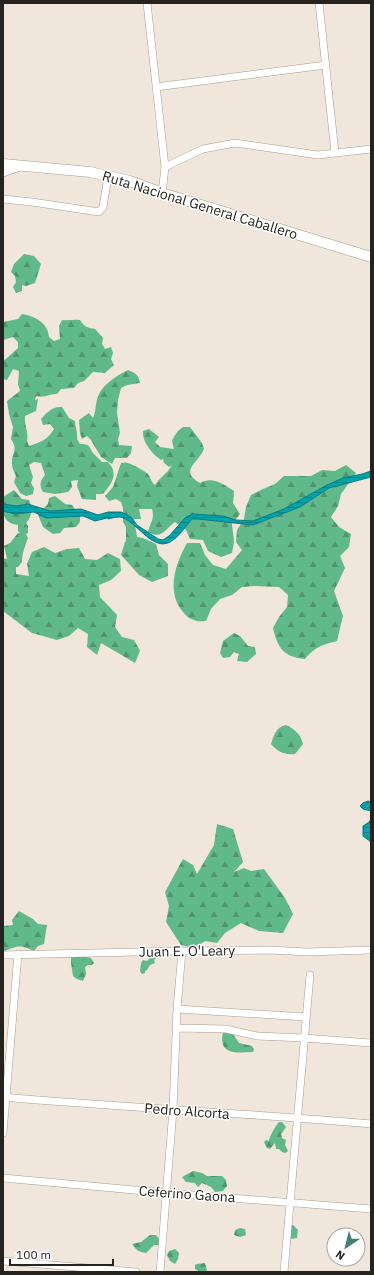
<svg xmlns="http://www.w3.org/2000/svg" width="374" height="1275" font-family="'IBM Plex Sans',sans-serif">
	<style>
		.forest { fill: url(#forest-firs) }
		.water { fill: url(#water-rules); stroke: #0b7d81 }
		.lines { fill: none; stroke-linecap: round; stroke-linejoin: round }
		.minor-casing { stroke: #a79d93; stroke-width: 8 }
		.highway-casing { stroke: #a79d93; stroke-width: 11 }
		.minor { stroke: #fff; stroke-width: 7 }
		.highway { stroke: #fff; stroke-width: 10 }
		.labels { text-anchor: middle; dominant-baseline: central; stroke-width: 3; stroke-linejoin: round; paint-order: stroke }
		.street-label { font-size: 14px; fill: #26221e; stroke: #fff }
	</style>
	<defs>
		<pattern id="forest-firs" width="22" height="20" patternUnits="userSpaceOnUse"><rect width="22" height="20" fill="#60b98a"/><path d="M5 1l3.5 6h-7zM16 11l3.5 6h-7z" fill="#4f9670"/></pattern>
		<pattern id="water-rules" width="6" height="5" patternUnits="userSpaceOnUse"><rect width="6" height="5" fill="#00a4ab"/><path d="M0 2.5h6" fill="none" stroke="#02858b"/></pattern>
	</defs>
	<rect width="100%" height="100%" fill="#f0e6db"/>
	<path class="forest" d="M 24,254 L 34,256 L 41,264 L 35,283 L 26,286 L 22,285 L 22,291 L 16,293 L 13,287 L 16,282 L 15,276 L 11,272 L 14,264 Z
		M 22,314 C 35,316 48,323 49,337 L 54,341 L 60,339 L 59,326 L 62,320 C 68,321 74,319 80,320 C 84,327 88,328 95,329 L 103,338 L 102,344 L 105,349 L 111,347 L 113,353 L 111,359 L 114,365 L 105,373 L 93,372 L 84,381 L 78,383 L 74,388 L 61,389 L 57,394 C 48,394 46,398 36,396 L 35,400 L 38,399 L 36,411 L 25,416 C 24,426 29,431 27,441 L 29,446 C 41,442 47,440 54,429 L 50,424 L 43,425 L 41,419 C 47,412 53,406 62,407 L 69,418 L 75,421 C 75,428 78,432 77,439 L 80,444 C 93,444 88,449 95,455 C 97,457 100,460 102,462 L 108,462 C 119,474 112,483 103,494 L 96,494 L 96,500 L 82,499 L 77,486 L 78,480 L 71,481 L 72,487 L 68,492 L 55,494 L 43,492 C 39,485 40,481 45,475 L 41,463 L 34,462 L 29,465 L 33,477 L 31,483 L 34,488 L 33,494 L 26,496 L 20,493 L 14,482 L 16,476 C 14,472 12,468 12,464 C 11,452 19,451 11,439 L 13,427 L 9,414 L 7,401 L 20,391 L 18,384 L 19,371 L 13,369 L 7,380 L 3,379 L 3,361 L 7,358 L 18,348 L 18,342 L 13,337 L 3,340 L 3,322 L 18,319 Z
		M 128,370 C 136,373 139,376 140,383 L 127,385 L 121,388 L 118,400 L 117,413 L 120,433 L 118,439 L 119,445 L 132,446 L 131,453 L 127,458 L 115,458 L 112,464 L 101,457 L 91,440 L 87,436 L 82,439 L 80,433 L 79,420 L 89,413 L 93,418 C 96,412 95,407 97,400 C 100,386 116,376 128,370 Z
		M 183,427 L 190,427 L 202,443 L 204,449 C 199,462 178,471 200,483 C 212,476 223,484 234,491 L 233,503 L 240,514 L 232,524 L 234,542 L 232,553 L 221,557 L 208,551 L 203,540 L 190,539 L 186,530 L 175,522 C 165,529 162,540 148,532 C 150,522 155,520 152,509 L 139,509 L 141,519 L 134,519 L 137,537 L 143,538 L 156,544 L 159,555 L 168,564 L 168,576 L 152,582 L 139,575 L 121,555 L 125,542 L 126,541 L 126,527 L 123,522 L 123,508 L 121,502 L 116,499 L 109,501 L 105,496 L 113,487 L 121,463 C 123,463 125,462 127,463 C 131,463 146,472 148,474 C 151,478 151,482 155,485 C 160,477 168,473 172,465 L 169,467 L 164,463 L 163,459 L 161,460 C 152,454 142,442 143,431 L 149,429 L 159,437 L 155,442 L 160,447 L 174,449 L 172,441 C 175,435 177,431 183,427 Z
		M 346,465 L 356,473 L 341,494 L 338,506 L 331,517 L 339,527 L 351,534 L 349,547 L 340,556 L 345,568 L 334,591 L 343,616 L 337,641 C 322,645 315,647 305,659 C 284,657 278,649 273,628 L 279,617 L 287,607 L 288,595 L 279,587 L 254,586 L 242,587 L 232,595 L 220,599 L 211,609 L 206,621 C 203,621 197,622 194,620 C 188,619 183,612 180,608 C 167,588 176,563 187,543 L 200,543 L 205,555 L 213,565 L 226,569 L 242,550 L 236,542 L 237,530 L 244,519 L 246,507 L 251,495 L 263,489 L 275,484 L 284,476 L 311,476 L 322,470 L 335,471 Z
		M 14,490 L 22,499 L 29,500 C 33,509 32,516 26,523 L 28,526 L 28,533 L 26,534 L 28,538 C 25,545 22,554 22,562 L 18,567 L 16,567 L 16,574 L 29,576 L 27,564 L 32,552 L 44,547 L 55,553 L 67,549 L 79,548 L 85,559 L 97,560 L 108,553 L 120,559 L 121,571 L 111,580 L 99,585 L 100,597 L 117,615 L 115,627 L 122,637 L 134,640 L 140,651 L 135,663 L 101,643 L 97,655 L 87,647 L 88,634 L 78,628 L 69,636 L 57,640 L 32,633 L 3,611 L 3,558 L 7,559 L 4,546 L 10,543 L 18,533 L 20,533 L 18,531 L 18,525 C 1,523 3,511 3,497 Z
		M 55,496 L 65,504 L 72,505 L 80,516 L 80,522 L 76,527 L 64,528 L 60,533 L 53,534 L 43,527 L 35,507 L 43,509 L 48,504 L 49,498 Z
		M 234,633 L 240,636 L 248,646 L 255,647 L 256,654 L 247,662 L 237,661 L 239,654 L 234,652 L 230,657 L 223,658 L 220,653 L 223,641 Z
		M 286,725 C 295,729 301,735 303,744 L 295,754 C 284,755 278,752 271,744 C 274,735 276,727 286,725 Z
		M 217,824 L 233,829 L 243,862 L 234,872 L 244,868 L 251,871 L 264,869 L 285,898 L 293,914 L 283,933 L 259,931 L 241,923 L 225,933 L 217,943 L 205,941 L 194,948 L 181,945 L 166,922 L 169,906 L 165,892 L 183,859 L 193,865 L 197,874 L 214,845 Z
		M 19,911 L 33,919 L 38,924 L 47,925 L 44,944 L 38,946 L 34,951 C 21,945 18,945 5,951 L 3,950 L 3,926 L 13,925 L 12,920 Z
		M 154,953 L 157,957 L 154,960 L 155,963 L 150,965 L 147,970 L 145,971 L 145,973 L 142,974 L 140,971 L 141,963 L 143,960 L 147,961 L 150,958 L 149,954 Z
		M 75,955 L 91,958 L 94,963 L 92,965 L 88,965 L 85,967 L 86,974 L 83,981 L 77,979 L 73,976 L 71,963 L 71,957 Z
		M 229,1031 L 233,1034 L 239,1043 L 252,1046 L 254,1049 L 253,1052 C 236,1053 218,1055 223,1032 Z
		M 279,1122 L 282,1122 L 286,1127 L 282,1133 L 281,1134 L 282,1138 L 286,1140 L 285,1145 L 288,1151 L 285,1153 L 282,1152 L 279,1149 L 276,1149 L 275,1143 L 270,1149 L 267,1148 L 264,1142 L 266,1140 L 269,1141 C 269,1137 276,1125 279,1122 Z
		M 193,1171 L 202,1173 L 207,1176 L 222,1176 L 226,1180 L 227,1186 L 223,1191 L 215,1192 L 211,1187 L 202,1183 L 198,1187 L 195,1183 L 186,1182 L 182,1177 Z
		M 288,1224 L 294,1226 L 298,1230 L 297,1238 L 290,1239 L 285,1234 L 284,1228 Z
		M 240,1228 L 245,1229 L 246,1235 L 240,1237 L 234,1235 L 235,1230 Z
		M 150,1235 L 156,1235 L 160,1240 L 160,1245 L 154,1245 L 146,1253 C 139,1252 136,1250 132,1244 L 141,1242 Z
		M 175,1249 L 179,1253 L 178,1259 L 175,1264 L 170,1261 L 167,1255 L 169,1251 Z
		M 205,1263 L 207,1270 L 206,1272 L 200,1272 L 195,1269 L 195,1265 L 197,1264 Z"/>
	<path class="water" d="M 371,471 L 371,477 L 329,488 L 300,507 L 253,525 L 198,519 L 192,519 C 185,527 179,537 170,542 C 152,552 135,519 120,517 C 116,517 111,518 108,519 L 107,516 L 107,518 L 95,521 L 83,516 L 46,518 L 34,512 L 15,514 L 3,511 L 3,504 L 16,506 L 28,504 L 50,511 L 81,509 L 98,515 L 108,512 L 121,512 L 131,517 L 137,525 L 158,539 L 163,540 L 169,536 L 186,517 L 193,514 L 223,516 L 236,520 L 253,521 L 284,509 L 327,485 L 343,478 L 362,474 Z
		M 368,801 L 371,802 L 371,811 L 363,809 L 360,806 L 363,803 Z
		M 371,819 L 371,842 L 363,836 L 363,826 L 369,822 Z"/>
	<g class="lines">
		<g class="minor-casing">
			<path id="minor" d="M 147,3 L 165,167 L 162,193
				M 319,3 L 335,153
				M 156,87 L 326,65
				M 165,167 L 203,149 L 235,143 L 318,155 L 371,149
				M 3,173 L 20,167
				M 3,199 L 32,202 L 99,212 L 103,207 L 108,176
				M 3,955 L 182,951 L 269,950 L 307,952 L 371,950
				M 177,1009 L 306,1017
				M 176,1028 L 226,1029 L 257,1036 L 304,1038 L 371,1043
				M 3,1097 C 126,1108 249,1113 371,1124
				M 3,1133 L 18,954
				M 3,1178 L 167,1193 L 371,1209
				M 3,1261 L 136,1272
				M 160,1272 L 173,1110 L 177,1009 L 182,951
				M 284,1272 L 310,975"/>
		</g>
		<g class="highway-casing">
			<path id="highway" d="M 3,164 L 90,172 L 130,181 L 162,193 L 371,257"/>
		</g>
		<use href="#minor" class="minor"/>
		<use href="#highway" class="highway"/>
	</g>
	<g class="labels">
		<g class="street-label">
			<text transform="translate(200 205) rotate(17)">Ruta Nacional General Caballero</text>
			<text transform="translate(187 951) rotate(-1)">Juan E. O'Leary</text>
			<text transform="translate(187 1111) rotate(4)">Pedro Alcorta</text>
			<text transform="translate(187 1194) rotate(4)">Ceferino Gaona</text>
		</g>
	</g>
	<rect width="374" height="1275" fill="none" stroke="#26221e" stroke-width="8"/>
	<g transform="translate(346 1247) rotate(215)"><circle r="19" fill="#ffffff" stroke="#a8a7a5"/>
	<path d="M0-3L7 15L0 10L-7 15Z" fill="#418273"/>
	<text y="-6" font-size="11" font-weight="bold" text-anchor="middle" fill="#26221e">N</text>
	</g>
	<path d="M10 1259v6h103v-6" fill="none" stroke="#26221e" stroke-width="2"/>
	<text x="16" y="1259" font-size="12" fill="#26221e" stroke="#ffffff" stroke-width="3" paint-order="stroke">100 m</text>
</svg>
